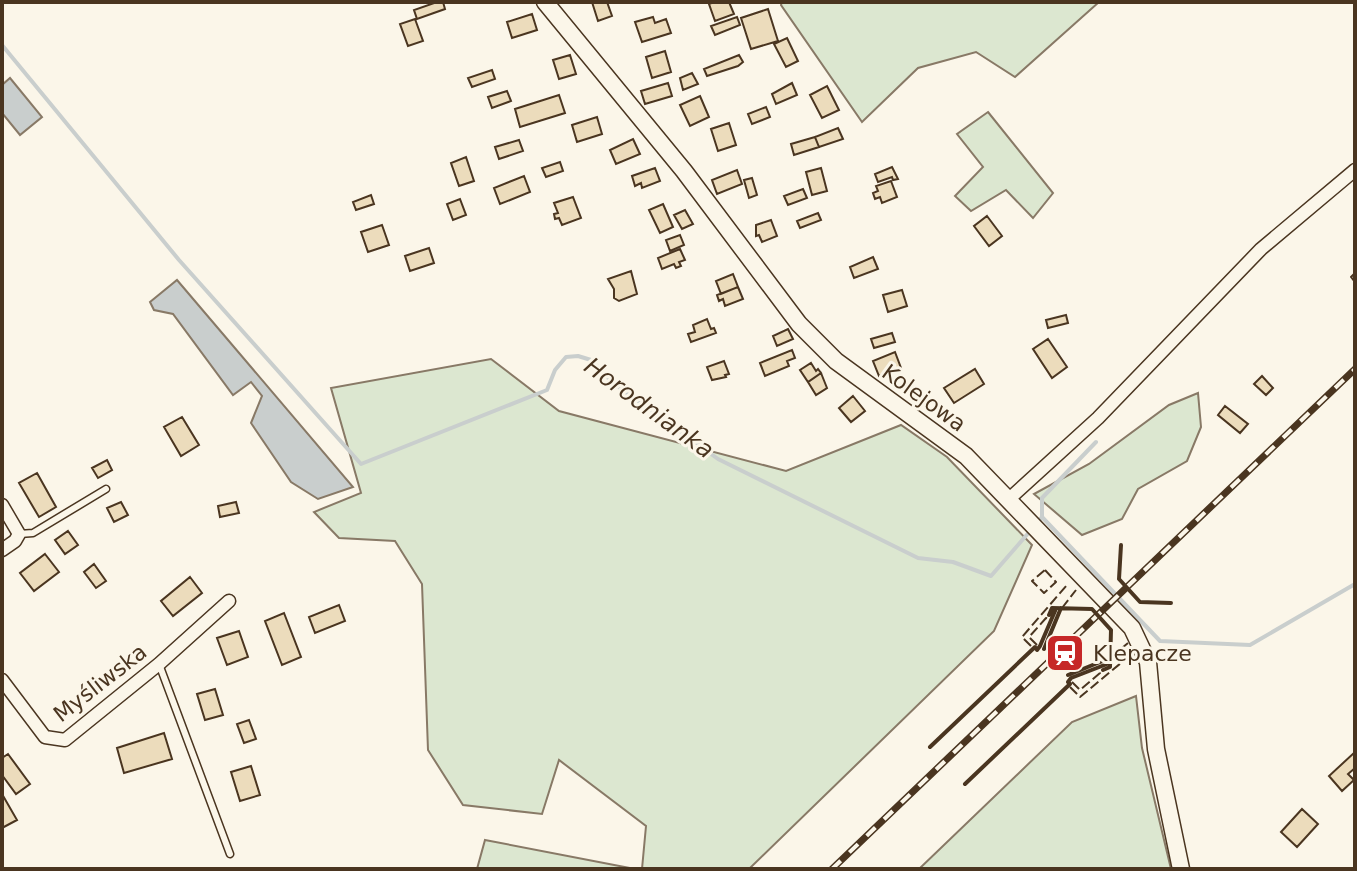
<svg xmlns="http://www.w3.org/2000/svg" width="1357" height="871" font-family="'DejaVu Sans',sans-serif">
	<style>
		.green { fill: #dce7d0; stroke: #887966; stroke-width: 2 }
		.water { fill: #c9cecd; stroke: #887966; stroke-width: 2 }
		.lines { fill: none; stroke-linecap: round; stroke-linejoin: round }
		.stream { stroke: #c9cecd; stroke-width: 4 }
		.building { fill: #ecdcbc; stroke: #4a3520; stroke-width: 2 }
		.service-casing { stroke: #4a3520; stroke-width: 9 }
		.minor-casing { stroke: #4a3520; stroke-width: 15 }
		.tertiary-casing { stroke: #4a3520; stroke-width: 19 }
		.service { stroke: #fbf6e9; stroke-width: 6 }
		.minor { stroke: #fbf6e9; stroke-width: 12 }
		.tertiary { stroke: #fbf6e9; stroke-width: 16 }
		.rail-casing { stroke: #4a3520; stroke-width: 7 }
		.rail { stroke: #fbf6e9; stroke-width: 4; stroke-dasharray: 12; stroke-linecap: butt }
		.fence { stroke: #4a3520; stroke-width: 2; stroke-dasharray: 10 4; stroke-linecap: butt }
		.wall { stroke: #4a3520; stroke-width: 4 }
		.labels { text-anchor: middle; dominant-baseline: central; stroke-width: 6; stroke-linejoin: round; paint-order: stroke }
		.street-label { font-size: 22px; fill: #4a3520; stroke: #fbf6e9 }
		.poi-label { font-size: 22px; fill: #4a3520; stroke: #fbf6e9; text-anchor: start }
		.water-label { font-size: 24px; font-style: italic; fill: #4a3520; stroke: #fbf6e9 }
	</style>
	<rect width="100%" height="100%" fill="#fbf6e9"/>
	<path class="green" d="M 782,2 L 1099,2 L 1015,77 L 976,52 L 918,68 L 862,122 L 781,5 Z
		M 988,112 L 1053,193 L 1033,218 L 1006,190 L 971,211 L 955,196 L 983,167 L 957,134 Z
		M 491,359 L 559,411 L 786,471 L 901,425 L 947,457 L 1032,545 L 994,631 L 749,869 L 642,869 L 646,826 L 559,760 L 542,814 L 463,805 L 428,750 L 422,584 L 395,541 L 339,538 L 314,512 L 361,493 L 331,388 Z
		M 1198,393 L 1201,427 L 1187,461 L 1138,489 L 1122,519 L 1082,535 L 1034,494 L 1089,464 L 1169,405 Z
		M 1136,696 L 1142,748 L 1171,869 L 919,869 L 1072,722 Z
		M 485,840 L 635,869 L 477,869 Z"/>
	<path class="water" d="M 10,78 L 42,117 L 20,135 L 2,113 L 2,85 Z
		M 177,280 L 353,487 L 318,499 L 291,482 L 251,423 L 262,396 L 251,382 L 233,395 L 173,314 L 154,310 L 150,302 Z"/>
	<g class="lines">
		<path class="stream" d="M 2,45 L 179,260 L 361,464 L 547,390 L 555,370 L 566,357 L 578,356 L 591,360 L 614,384 L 718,459 L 918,558 L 953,562 L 991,576 L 1031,530
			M 1042,517 L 1042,498 L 1096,442
			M 1037,523 L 1042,517 L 1160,641 L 1250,645 L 1355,584"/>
	</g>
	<path class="building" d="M 437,2 L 443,2 L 445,9 L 417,19 L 414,10 Z
		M 592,2 L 607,2 L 612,16 L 598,21 Z
		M 714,2 L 729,2 L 734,14 L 715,21 L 709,4 Z
		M 768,9 L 778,41 L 751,49 L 741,18 Z
		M 532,14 L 537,30 L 512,38 L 507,22 Z
		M 653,17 L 655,23 L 666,19 L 671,33 L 642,42 L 635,22 Z
		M 737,17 L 740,25 L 715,35 L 711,26 Z
		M 415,19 L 423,41 L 408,46 L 400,24 Z
		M 787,38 L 798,61 L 786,67 L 774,44 Z
		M 665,51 L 671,72 L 652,78 L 646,57 Z
		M 570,55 L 576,74 L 559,79 L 553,60 Z
		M 739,55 L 743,62 L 738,66 L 707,76 L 704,69 Z
		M 492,70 L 495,79 L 472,87 L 468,78 Z
		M 692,73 L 698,84 L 683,90 L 680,78 Z
		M 668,83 L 672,96 L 645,104 L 641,91 Z
		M 792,83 L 797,95 L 776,104 L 772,94 Z
		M 827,86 L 839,110 L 822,118 L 810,95 Z
		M 507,91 L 511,101 L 492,108 L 488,97 Z
		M 559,95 L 565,113 L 520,127 L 515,109 Z
		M 700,96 L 709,117 L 690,126 L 680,105 Z
		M 766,107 L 770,117 L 752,124 L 748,114 Z
		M 597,117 L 602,134 L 577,142 L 572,125 Z
		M 729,123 L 736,145 L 718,151 L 711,129 Z
		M 838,128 L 843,139 L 819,147 L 815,137 Z
		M 815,137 L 819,147 L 794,155 L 791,144 Z
		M 633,139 L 640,154 L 616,164 L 610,150 Z
		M 519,140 L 523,151 L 499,159 L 495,147 Z
		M 466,157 L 474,181 L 459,186 L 451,163 Z
		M 560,162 L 563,171 L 546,177 L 542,168 Z
		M 892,167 L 898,179 L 893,180 L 892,177 L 878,182 L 875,174 Z
		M 655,168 L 660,181 L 642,188 L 641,183 L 635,186 L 632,176 Z
		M 821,168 L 827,191 L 812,195 L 806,172 Z
		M 737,170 L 742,184 L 717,194 L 712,180 Z
		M 524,176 L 530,192 L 500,204 L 494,188 Z
		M 752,178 L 757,195 L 749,198 L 744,180 Z
		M 891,181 L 897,197 L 882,203 L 880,197 L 875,199 L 873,193 L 878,191 L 876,186 Z
		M 803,189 L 807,198 L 788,205 L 784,196 Z
		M 371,195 L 374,204 L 356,210 L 353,202 Z
		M 573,197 L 581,218 L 562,225 L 559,218 L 555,219 L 554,214 L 558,213 L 554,203 Z
		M 460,199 L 466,215 L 453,220 L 447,204 Z
		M 663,204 L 673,227 L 660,233 L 649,210 Z
		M 685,210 L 693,224 L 682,229 L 674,215 Z
		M 818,213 L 821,220 L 800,228 L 797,221 Z
		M 987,216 L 1002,236 L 989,246 L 974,226 Z
		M 771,220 L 777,236 L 762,242 L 759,235 L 756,236 L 756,225 Z
		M 382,225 L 389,245 L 368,252 L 361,232 Z
		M 680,235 L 684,245 L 670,251 L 666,240 Z
		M 429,248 L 434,263 L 410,271 L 405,256 Z
		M 680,249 L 685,260 L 679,262 L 681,266 L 676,268 L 674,264 L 662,269 L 658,258 Z
		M 873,257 L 878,269 L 854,278 L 850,267 Z
		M 631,271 L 637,294 L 619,301 L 614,298 L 614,289 L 608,279 Z
		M 733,274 L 738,287 L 721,294 L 716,281 Z
		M 738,287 L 743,299 L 725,306 L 723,299 L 719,301 L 717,295 Z
		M 902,290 L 907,306 L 888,312 L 883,295 Z
		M 1066,315 L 1068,323 L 1048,328 L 1046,320 Z
		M 707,319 L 711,329 L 714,328 L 716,333 L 691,342 L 688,334 L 695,332 L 693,325 Z
		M 788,329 L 793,339 L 777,346 L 773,336 Z
		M 892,333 L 895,342 L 874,348 L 871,339 Z
		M 1048,339 L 1067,367 L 1052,378 L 1033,349 Z
		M 792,350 L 795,358 L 787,361 L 789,366 L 765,376 L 760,363 Z
		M 895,352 L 901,368 L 879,376 L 873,361 Z
		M 724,361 L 729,374 L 725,375 L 726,377 L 712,380 L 707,367 Z
		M 811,363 L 816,371 L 818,369 L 821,373 L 808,382 L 800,370 Z
		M 975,369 L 984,384 L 954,403 L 944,388 Z
		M 821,373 L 827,388 L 816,395 L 808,382 Z
		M 1262,376 L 1273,388 L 1266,395 L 1254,384 Z
		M 853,396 L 865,411 L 851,422 L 839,408 Z
		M 1225,406 L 1248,424 L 1240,433 L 1218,415 Z
		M 182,417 L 199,445 L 181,456 L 164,427 Z
		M 107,460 L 112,470 L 98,478 L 92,468 Z
		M 37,473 L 56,507 L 39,517 L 19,483 Z
		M 121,502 L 128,515 L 114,522 L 107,508 Z
		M 236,502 L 239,513 L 220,517 L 218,506 Z
		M 68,531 L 78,545 L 65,554 L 55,540 Z
		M 45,554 L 59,572 L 34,591 L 20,573 Z
		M 94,564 L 106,581 L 96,588 L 84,572 Z
		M 190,577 L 202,593 L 173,616 L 161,601 Z
		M 339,605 L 345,621 L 315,633 L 309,617 Z
		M 284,613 L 301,657 L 282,665 L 265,621 Z
		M 239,631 L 248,657 L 227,665 L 217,638 Z
		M 215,689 L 223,715 L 205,720 L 197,694 Z
		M 249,720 L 256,739 L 244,743 L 237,724 Z
		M 164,733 L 172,759 L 124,773 L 117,748 Z
		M 1355,752 L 1355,768 L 1348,774 L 1354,780 L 1342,791 L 1329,776 Z
		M 8,754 L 30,784 L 16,794 L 2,775 L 2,758 Z
		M 251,766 L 260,795 L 240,801 L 231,772 Z
		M 2,794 L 17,820 L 2,828 Z
		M 1302,809 L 1318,824 L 1297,847 L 1281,832 Z"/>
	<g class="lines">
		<g class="service-casing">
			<path id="service" d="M 19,534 L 33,533 L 106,489
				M 159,664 L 230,854"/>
		</g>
		<g class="minor-casing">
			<path id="minor" d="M 1008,500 L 1098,418 L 1261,249 L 1355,170
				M 2,505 L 19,534 L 15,541 L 2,550
				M 2,680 L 45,737 L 65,740 L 159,664 L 229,601"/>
		</g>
		<g class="tertiary-casing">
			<path id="tertiary" d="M 545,2 L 684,171 L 799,324 L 836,361 L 966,456 L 1132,628 L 1148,662 L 1156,749 L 1181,869"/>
		</g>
		<use href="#service" class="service"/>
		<use href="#minor" class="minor"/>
		<use href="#tertiary" class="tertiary"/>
		<g class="rail-casing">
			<path id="rail" d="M 832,869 L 1355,369"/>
		</g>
		<use href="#rail" class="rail"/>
		<path class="fence" d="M 1355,273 L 1351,277 L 1355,282
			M 1045,570 L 1056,582 L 1044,593 L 1032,581 Z
			M 1062,608 L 1076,590
			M 1037,645 L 1029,637 L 1046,618 L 1051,620
			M 1031,646 L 1022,637 L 1067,585
			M 1110,658 L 1128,643
			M 1072,682 L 1080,690 L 1100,673 L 1098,667
			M 1070,687 L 1080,697 L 1133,653"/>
		<path class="wall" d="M 1121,545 L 1119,579 L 1140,602 L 1171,603
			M 1049,615 L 1052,608 L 1092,609 L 1111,630 L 1110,667 L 1103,670
			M 1044,649 L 1061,608
			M 1068,675 L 1110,658
			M 930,747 L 1035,647 L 1037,650 L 1040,646 L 1055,611
			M 965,784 L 1070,684 L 1068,682 L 1071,678 L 1107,664"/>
	</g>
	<defs>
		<g id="station-square" transform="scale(2)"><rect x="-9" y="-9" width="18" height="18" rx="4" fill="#c62828" stroke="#fbf6e9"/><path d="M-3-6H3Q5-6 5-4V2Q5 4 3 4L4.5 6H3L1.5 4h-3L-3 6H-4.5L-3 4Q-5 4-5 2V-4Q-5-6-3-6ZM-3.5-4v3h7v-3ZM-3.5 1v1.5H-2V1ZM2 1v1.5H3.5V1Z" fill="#fff"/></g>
	</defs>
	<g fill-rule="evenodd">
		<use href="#station-square" x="1065" y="653"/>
	</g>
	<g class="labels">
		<g class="street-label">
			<text transform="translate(924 398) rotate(36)">Kolejowa</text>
			<text transform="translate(100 683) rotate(-38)">Myśliwska</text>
		</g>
		<g class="poi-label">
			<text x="1093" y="653">Klepacze</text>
		</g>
		<g class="water-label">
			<text transform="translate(649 408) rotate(36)">Horodnianka</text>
		</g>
	</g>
	<rect width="1357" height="871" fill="none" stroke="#4a3520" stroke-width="8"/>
</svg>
